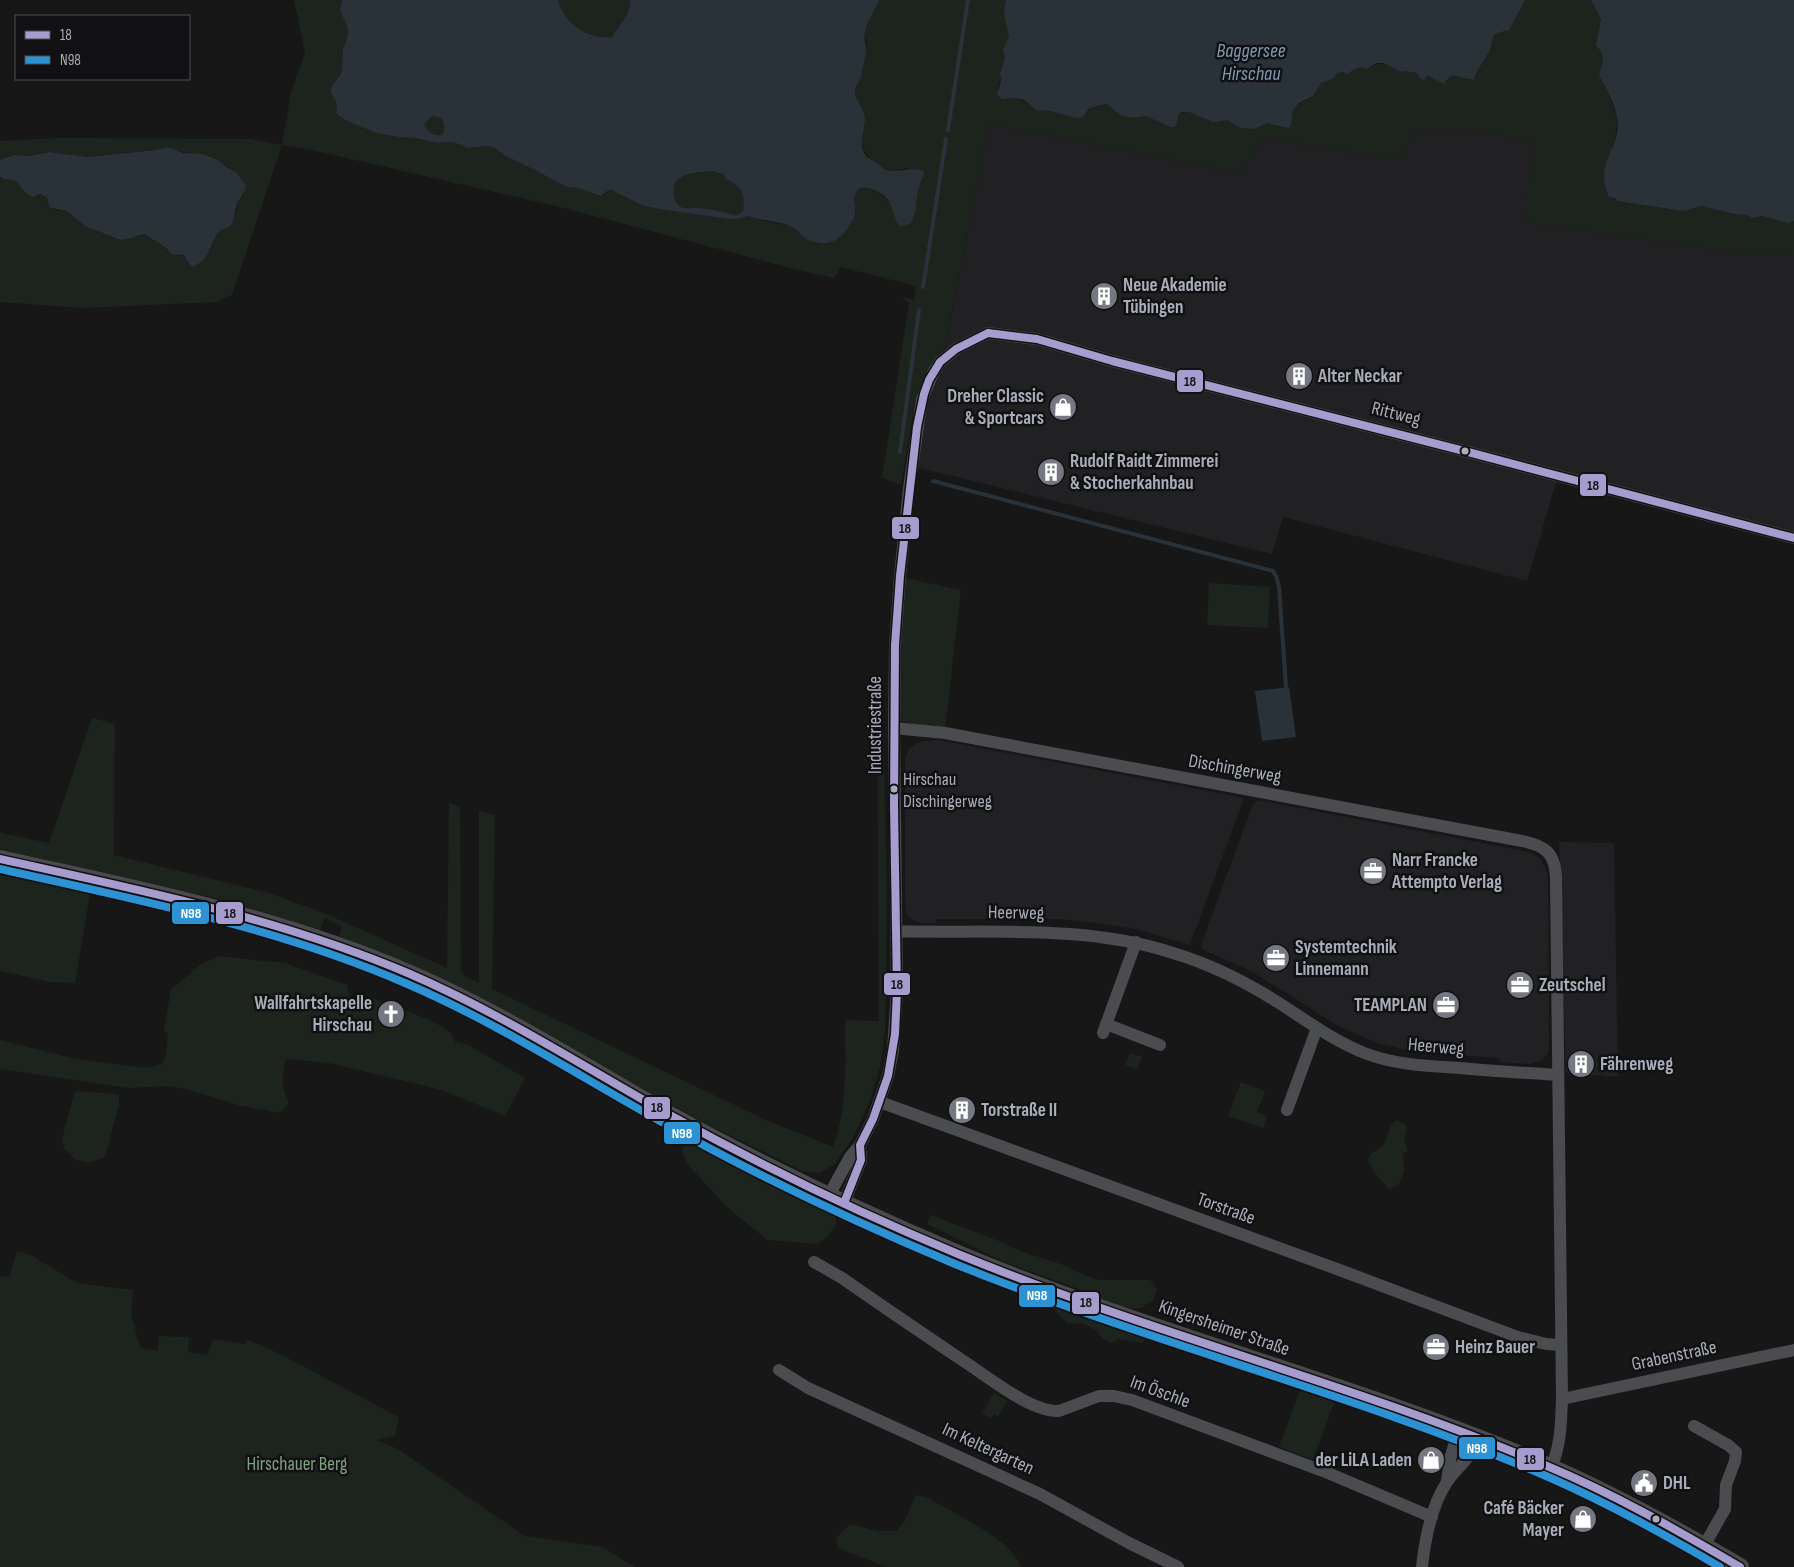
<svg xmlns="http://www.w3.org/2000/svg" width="1794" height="1567" font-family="'Sofia Sans Condensed',sans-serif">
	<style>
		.built { fill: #212123 }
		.green { fill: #1d241e }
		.water { fill: #2a3239; fill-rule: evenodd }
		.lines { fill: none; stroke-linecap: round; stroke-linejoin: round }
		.stream { stroke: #2a3239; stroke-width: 4 }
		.street { stroke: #4b4c50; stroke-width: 12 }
		.secondary { stroke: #4a4a4e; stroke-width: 18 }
		.bus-1-casing { stroke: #111113; stroke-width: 11 }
		.bus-2-casing { stroke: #111113; stroke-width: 11 }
		.bus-1 { stroke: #a69ccd; stroke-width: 8 }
		.bus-2 { stroke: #2d92d3; stroke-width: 8 }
		.bus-dot { fill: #a8adb8; stroke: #111113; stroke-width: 2 }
		.labels { text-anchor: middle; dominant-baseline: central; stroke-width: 5; stroke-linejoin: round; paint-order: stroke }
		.bus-label { font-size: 18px; fill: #a8adb8; stroke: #111113; text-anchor: start }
		.poi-label { font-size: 19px; font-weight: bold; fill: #a8adb8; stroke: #111113; text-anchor: start }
		.street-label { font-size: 19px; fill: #a8adb8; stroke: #111113 }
		.park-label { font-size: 19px; fill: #7fa381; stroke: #111113 }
		.water-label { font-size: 20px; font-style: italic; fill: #7f9bb3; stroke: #111113 }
		.line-badge { stroke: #111113; stroke-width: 2 }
		.badge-label { font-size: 14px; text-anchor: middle; font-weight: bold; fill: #fff }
		.pale-badge-label { font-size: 14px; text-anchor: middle; font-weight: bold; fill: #111 }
	</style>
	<rect width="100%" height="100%" fill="#171717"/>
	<path class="built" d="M 989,124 L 1239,173 L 1263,138 L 1398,160 L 1418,129 L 1482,131 L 1535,143 L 1524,222 L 1739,253 L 1794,255 L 1794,538 L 1558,476 L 1527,581 L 1283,517 L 1272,554 L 911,466 L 924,399 L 942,363 Z
		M 940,740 L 1244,798 L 1190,945 L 1136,929 L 1098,923 L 1059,919 L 937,919 L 935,923 L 921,923 L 912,920 L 907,914 L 905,903 L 905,759 L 909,749 L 917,743 L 923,741 Z
		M 1258,800 L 1519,850 L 1531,853 L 1541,859 L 1547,872 L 1548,884 L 1549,1044 L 1548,1053 L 1543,1060 L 1529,1064 L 1500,1062 L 1499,1058 L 1415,1052 L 1377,1043 L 1340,1027 L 1251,971 L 1203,950 L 1201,945 L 1253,804 Z
		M 1559,842 L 1614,843 L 1618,1077 L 1566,1073 Z"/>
	<path class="green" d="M 294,0 L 342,0 L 340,11 L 348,28 L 348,37 L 344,43 L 342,68 L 331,93 L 336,101 L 337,113 L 399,137 L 416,138 L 437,143 L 446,142 L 456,143 L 469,148 L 487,146 L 493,147 L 504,155 L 573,188 L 579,188 L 604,195 L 607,191 L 611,190 L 644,206 L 665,210 L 718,217 L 741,218 L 749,216 L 761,220 L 789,226 L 800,231 L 839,239 L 855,215 L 855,194 L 859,188 C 876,187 887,195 893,210 L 917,205 C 917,195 918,186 923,178 L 907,168 C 902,169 897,171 892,171 C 879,170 862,154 862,141 C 862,133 866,125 865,118 C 864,109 856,101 855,94 C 855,89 857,84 859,80 C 861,75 866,52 867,46 C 867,39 863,35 866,28 C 870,18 875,10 879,0 L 1006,0 C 1002,16 1007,21 1009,36 C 1006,45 1003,49 1005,58 C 1001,70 1000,81 997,94 L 1003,99 L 1017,98 L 1041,111 L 1050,111 L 1073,117 L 1086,114 C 1091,107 1099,105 1107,104 L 1128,117 L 1133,118 L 1146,116 L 1170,127 L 1177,119 L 1178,115 C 1191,106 1202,121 1215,121 C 1219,121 1222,119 1226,120 C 1233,121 1238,127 1244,128 C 1255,129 1258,124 1267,123 C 1275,123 1282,127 1291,126 L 1292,112 L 1299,104 L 1313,96 L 1321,83 L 1334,78 L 1337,73 L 1362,67 L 1371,67 C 1381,60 1392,66 1402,72 C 1413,69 1434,75 1441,83 C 1452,73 1459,76 1471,80 L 1476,78 L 1478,70 L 1490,50 L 1494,34 L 1498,32 L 1505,32 L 1525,0 L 1591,0 L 1601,19 L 1599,29 L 1604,60 L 1599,75 L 1610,97 L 1617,119 L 1616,134 L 1612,148 L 1616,198 L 1618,201 L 1682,211 L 1702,206 L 1734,214 L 1747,215 L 1752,218 L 1762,216 L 1788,223 L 1794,221 L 1794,255 L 1739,253 L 1523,222 L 1535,143 L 1482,131 L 1418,129 L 1398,160 L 1263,138 L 1239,173 L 989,124 L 945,347 L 932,363 L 916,396 L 901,485 L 882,478 L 909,303 L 901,297 L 914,300 L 916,286 L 841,267 L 834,278 L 802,271 L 556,206 L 311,150 L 282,145 L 232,295 L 216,302 L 83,308 L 0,302 L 0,176 L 7,179 L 12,178 L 15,180 L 25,192 L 36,197 L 40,194 L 47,197 L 48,204 L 55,210 L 68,212 L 85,226 L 120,240 L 133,238 L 136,236 L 144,234 L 165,247 L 168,252 C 176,254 187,253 188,263 L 197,265 C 209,256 211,243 219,232 C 223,226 230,227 234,219 C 238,209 235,204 244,194 L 236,172 C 229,169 220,161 215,159 C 200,155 185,154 171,148 L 88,157 L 49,152 L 30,156 L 13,155 L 0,160 L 0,141 L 58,138 L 250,139 L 282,145 L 291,92 L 305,53 Z
		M 558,0 L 630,0 C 631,15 619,25 612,37 C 587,40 566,23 558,0 Z
		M 432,116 C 444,115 446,124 444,135 C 434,136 429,133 424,125 Z
		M 713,171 L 723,174 L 727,180 C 742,185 745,196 743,211 L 738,215 C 725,214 713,208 700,208 C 694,207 688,210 681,207 C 676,205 675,200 673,195 C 669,173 698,172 713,171 Z
		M 901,577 L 961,590 L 945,730 L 894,720 Z
		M 1209,583 L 1270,587 L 1268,628 L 1207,625 Z
		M 877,716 L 883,717 L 887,896 L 885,1031 L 880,1067 L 870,1101 L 854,1136 L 835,1164 L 820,1173 L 802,1171 L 705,1123 L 431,975 L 339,936 L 342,927 L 325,918 L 320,930 L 215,898 L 0,852 L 0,833 L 49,843 L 92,718 L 115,724 L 114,855 L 269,893 L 322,912 L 447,968 L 449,803 L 460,806 L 461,974 L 479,983 L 479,811 L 495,815 L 492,989 L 766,1120 L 833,1147 C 848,1104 845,1065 845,1020 L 879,1021 Z
		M 0,868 L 91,887 L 75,983 L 50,982 L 0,971 Z
		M 218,956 L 285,963 L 347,985 L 349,997 L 370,997 L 433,1021 L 451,1033 L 455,1042 L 469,1045 L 525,1078 L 505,1116 L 442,1090 L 329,1063 L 289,1059 L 285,1061 C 282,1076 281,1088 289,1103 L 280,1113 L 238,1105 L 185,1089 L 166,1086 L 129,1088 L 0,1069 L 0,1040 L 76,1059 L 146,1068 L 162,1064 L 166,1054 L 168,1033 L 164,1031 L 171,989 L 203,963 Z
		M 1130,1053 L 1142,1057 L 1137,1069 L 1125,1065 Z
		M 1241,1082 L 1265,1091 L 1257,1112 L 1267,1116 L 1263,1128 L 1228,1116 Z
		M 75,1091 L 119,1094 L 119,1104 L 105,1157 L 89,1163 L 76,1160 L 64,1149 L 62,1139 Z
		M 1396,1120 L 1407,1125 L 1404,1139 L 1408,1151 L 1403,1153 L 1404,1171 L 1399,1185 L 1389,1189 L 1374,1172 L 1368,1160 C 1373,1148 1377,1153 1383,1145 C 1389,1137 1387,1127 1396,1120 Z
		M 685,1137 L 759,1175 L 804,1195 L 836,1213 L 836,1225 L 826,1238 L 817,1244 L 767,1240 L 726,1206 L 689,1166 L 682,1152 Z
		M 931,1215 L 999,1241 L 1023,1252 L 1061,1264 L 1087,1276 L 1099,1280 L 1150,1280 L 1157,1289 L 1153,1300 L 1141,1308 L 1126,1308 L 1096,1298 L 1076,1288 L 1004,1262 L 927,1224 Z
		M 17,1251 L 31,1255 L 77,1283 L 133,1290 L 131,1316 L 141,1348 L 158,1351 L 159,1336 L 189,1337 L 188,1352 L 208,1355 L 213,1339 L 245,1344 L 247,1339 L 278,1353 L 399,1417 L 395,1436 L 377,1440 L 398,1449 L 525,1536 L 602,1547 L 635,1567 L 0,1567 L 0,1276 L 9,1277 Z
		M 1032,1289 L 1145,1333 L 1143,1343 L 1119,1339 L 1112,1343 L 1103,1339 L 1097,1332 L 1085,1324 L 1067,1323 L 1050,1306 L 1038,1297 Z
		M 1301,1387 L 1336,1398 L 1313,1460 L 1279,1447 Z
		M 994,1393 L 1007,1401 L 998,1416 L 994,1414 L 991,1419 L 982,1413 Z
		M 916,1495 L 927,1497 C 952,1513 1012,1539 1021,1567 L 886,1567 L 838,1548 L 836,1538 L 850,1524 L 879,1531 L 896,1531 L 904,1522 Z"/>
	<path class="water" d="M 342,0 L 558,0 C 565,23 587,40 612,37 C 619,25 631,15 630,0 L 879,0 C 875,10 867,21 865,32 C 863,40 868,47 865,58 C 863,65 862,71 861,77 C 860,82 855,86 855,91 C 854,99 865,109 865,119 C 865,131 857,146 867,157 C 870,159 874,161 877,163 C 880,165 883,169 886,170 C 899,174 911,165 924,172 C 924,178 920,182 919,188 C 915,201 918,212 910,224 L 900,226 C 890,214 895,201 879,192 C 872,189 867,187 859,188 C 850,199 858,206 854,217 C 847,233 835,247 816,242 C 813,242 807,240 805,238 C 799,233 800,231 790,226 C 777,221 763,221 749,216 L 741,218 L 730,219 L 665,210 L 644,206 L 611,190 L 607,191 L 601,196 L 579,188 L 567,187 L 537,171 L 504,155 L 493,147 L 487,146 L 468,148 L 456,143 L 446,142 L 437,143 L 416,138 L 399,137 L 377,133 L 345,120 L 337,114 L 336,101 L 331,93 L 331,88 L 340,75 L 342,69 L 343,48 L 348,36 L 348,28 L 340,11 ZM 432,116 C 444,115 446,125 443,135 C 434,136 429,133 424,125 ZM 713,171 L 723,174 L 727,180 C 742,185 745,196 743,211 L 738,215 C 725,214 713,208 700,208 C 694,207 688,210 681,207 C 676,205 675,200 674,195 C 669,173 698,172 713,171 Z
		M 1006,0 L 1525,0 L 1509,30 L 1494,34 L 1490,50 L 1478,70 L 1474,80 C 1461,79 1452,69 1444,84 L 1427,75 L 1424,80 L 1421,79 L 1417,73 L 1406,71 L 1402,72 L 1383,63 L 1376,63 L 1367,69 C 1359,66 1354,68 1348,74 L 1343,72 L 1337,73 L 1334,78 L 1321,83 L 1313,96 L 1299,103 L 1292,112 L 1292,120 L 1291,126 L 1288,128 L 1267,123 L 1254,129 L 1241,128 L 1227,120 L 1213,122 L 1189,112 L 1182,112 L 1178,115 L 1177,124 L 1174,127 L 1170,127 L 1146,116 L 1133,118 L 1120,115 L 1107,104 L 1100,105 L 1089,109 L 1083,117 L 1077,118 L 1050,111 L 1036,110 L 1024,100 L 1017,98 L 1002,99 L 997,94 L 1001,81 L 1000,74 L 1005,58 L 1003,50 L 1009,36 C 1006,21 1002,16 1006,0 Z
		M 1591,0 L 1794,0 L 1794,221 L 1788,223 L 1762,216 L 1752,218 L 1747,215 L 1734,214 L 1702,206 L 1683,211 L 1617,201 L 1616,198 L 1609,197 C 1593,162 1622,149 1617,118 C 1615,103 1606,89 1599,75 C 1603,60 1607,58 1596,45 L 1601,19 Z
		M 164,148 L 171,148 L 183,153 L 202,154 L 218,160 L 226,167 L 236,172 L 246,186 C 244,195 238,199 236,207 C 234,213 235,221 230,226 C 227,228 222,228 220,231 C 208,244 211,261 191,267 L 184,255 L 171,254 L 165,247 L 144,234 L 136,236 L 133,238 L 120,240 L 113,237 L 85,226 L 68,212 L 49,207 L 47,197 L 40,194 L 33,197 C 18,191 22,178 4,179 L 0,176 L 0,160 L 13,155 L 30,156 L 49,152 L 88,157 L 156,150 Z
		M 1289,687 L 1296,737 L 1262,741 L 1255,691 Z"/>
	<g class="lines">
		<path class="stream" d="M 948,130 L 968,0
			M 923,287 L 946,139
			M 900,452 L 919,310
			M 933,481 L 1273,571 L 1276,576 L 1279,587 L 1286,687"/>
		<path class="street" d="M 894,728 L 945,733 L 1522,841 C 1545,846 1555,852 1556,878 L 1562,1399 C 1561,1423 1561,1445 1551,1468
			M 896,931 C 989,934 1083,924 1173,953 C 1210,964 1246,982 1279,1003 C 1307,1021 1335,1042 1367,1054 C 1397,1065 1428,1066 1460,1068 C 1493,1071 1525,1073 1558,1075
			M 1106,1024 L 1160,1045
			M 1103,1033 L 1136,942
			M 880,1102 L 1345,1272 L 1518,1337 L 1546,1344 L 1561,1345
			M 1287,1110 L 1317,1028
			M 829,1195 L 850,1157 L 860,1145 L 873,1119 L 888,1076 L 893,1050 L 897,991 L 894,728 L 895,645 L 900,576 L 909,488 L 922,399 L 934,371 L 940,362 L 956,349 L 988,333 L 1037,339 L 1112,361 L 1468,452 L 1794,538
			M 844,1203 L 861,1160 L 860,1145
			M 814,1262 L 842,1278 C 882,1306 922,1333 962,1360 C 987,1376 1030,1412 1059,1411 L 1099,1396 L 1114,1396 L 1132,1400 L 1328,1473 L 1432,1517
			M 779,1370 L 808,1388 L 1040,1494 L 1129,1543 L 1178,1567
			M 1562,1399 L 1794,1350
			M 1694,1426 L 1728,1445 L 1736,1452 L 1735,1461 L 1726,1485 L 1725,1509 L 1704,1546
			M 1447,1482 L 1450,1459 L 1458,1432
			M 1422,1567 C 1425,1539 1431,1506 1447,1482 C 1459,1464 1469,1462 1477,1439"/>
		<path class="secondary" d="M 0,859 C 138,890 279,917 410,974 C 500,1013 583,1066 668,1114 C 762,1166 859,1212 958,1254 C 1151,1335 1355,1384 1547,1466 C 1614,1495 1677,1530 1740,1567"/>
		<g class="bus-1-casing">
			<path id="bus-1" d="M 988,333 L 1037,339 L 1112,361 L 1468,452 L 1794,538
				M 0,859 C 139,890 279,918 410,974 C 500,1013 583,1066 668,1114 C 762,1166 859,1213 958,1254 C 1151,1334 1355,1384 1547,1466 C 1614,1494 1677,1530 1740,1567
				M 844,1203 L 861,1160 L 860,1145 L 873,1119 L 888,1076 L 895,1034 L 897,991 L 894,805 L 895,645 L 900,576 L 917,427 L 924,394 L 929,380 L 940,362 L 956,349 L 988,333"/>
		</g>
		<g class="bus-2-casing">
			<path id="bus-2" d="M 0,869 C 137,900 276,927 405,983 C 494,1021 576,1074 660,1121 C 755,1175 855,1222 955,1264 C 1149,1343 1353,1393 1546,1476 C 1606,1502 1664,1534 1720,1567"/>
		</g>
		<use href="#bus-1" class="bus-1"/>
		<use href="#bus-2" class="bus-2"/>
	</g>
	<defs>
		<g id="building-disc" transform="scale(1.4375)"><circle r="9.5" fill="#757880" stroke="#111113"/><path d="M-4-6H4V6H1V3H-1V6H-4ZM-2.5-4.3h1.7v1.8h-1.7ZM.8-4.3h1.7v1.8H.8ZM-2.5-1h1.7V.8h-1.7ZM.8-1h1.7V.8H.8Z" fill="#fff"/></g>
		<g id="shop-disc" transform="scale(1.4375)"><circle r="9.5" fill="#757880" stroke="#111113"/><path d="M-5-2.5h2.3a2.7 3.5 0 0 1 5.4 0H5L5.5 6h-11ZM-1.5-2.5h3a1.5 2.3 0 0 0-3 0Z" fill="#fff"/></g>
		<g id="office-disc" transform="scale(1.4375)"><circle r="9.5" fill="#757880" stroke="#111113"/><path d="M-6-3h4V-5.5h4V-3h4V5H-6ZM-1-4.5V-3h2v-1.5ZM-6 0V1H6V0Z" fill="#fff"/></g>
		<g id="church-disc" transform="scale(1.4375)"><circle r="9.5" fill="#757880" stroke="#111113"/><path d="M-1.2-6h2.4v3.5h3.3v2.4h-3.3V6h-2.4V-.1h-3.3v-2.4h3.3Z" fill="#fff"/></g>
		<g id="civic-disc" transform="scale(1.4375)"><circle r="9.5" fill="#757880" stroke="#111113"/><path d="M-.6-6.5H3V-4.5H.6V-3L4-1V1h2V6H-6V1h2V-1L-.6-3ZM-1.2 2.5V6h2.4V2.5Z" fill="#fff"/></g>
	</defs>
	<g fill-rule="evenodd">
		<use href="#building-disc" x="1104" y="296"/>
		<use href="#building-disc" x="1299" y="376"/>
		<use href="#shop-disc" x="1063" y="407"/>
		<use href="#building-disc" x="1051" y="472"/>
		<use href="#office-disc" x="1373" y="871"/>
		<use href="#office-disc" x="1276" y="958"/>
		<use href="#office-disc" x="1520" y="985"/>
		<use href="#office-disc" x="1446" y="1005"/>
		<use href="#church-disc" x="391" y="1014"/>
		<use href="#building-disc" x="1581" y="1064"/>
		<use href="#building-disc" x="962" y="1110"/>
		<use href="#office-disc" x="1436" y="1347"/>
		<use href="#shop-disc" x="1431" y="1460"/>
		<use href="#civic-disc" x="1644" y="1483"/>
		<use href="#shop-disc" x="1583" y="1519"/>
	</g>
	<g class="bus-dot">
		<circle cx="1465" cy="451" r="4.5"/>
		<circle cx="894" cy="789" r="4.5"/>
		<circle cx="1656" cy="1519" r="4.5"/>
	</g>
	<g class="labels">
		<g class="bus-label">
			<text x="903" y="779">Hirschau<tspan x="903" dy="22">Dischingerweg</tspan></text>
		</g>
		<g class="poi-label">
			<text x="1123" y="285">Neue Akademie<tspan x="1123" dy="22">Tübingen</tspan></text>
			<text x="1318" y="376">Alter Neckar</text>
			<text x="1044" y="396" text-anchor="end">Dreher Classic<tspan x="1044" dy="22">&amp; Sportcars</tspan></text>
			<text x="1070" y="461">Rudolf Raidt Zimmerei<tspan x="1070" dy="22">&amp; Stocherkahnbau</tspan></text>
			<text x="1392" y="860">Narr Francke<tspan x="1392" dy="22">Attempto Verlag</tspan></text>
			<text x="1295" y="947">Systemtechnik<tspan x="1295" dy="22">Linnemann</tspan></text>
			<text x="1539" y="985">Zeutschel</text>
			<text x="372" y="1003" text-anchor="end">Wallfahrtskapelle<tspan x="372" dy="22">Hirschau</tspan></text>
			<text x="1427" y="1005" text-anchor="end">TEAMPLAN</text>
			<text x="1600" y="1064">Fährenweg</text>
			<text x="981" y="1110">Torstraße II</text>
			<text x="1455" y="1347">Heinz Bauer</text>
			<text x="1412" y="1460" text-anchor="end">der LiLA Laden</text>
			<text x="1663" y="1483">DHL</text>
			<text x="1564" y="1508" text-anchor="end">Café Bäcker<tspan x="1564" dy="22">Mayer</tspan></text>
		</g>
		<g class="street-label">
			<text transform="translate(1396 414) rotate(14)">Rittweg</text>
			<text transform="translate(875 725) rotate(-90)">Industriestraße</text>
			<text transform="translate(1235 769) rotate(10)">Dischingerweg</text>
			<text transform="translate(1016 913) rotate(1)">Heerweg</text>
			<text transform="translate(1436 1047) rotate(5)">Heerweg</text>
			<text transform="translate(1226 1209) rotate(20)">Torstraße</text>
			<text transform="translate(1224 1328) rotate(19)">Kingersheimer Straße</text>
			<text transform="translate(1674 1356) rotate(-12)">Grabenstraße</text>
			<text transform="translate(1160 1392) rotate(20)">Im Öschle</text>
			<text transform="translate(988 1449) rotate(25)">Im Keltergarten</text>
		</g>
		<g class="park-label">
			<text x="297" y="1464">Hirschauer Berg</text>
		</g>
		<g class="water-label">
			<text x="1251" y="51">Baggersee<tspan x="1251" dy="23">Hirschau</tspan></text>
		</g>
	</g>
	<g class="line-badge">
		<rect x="1176" y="369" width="28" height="24" rx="5" fill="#a69ccd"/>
		<rect x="1579" y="473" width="28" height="24" rx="5" fill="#a69ccd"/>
		<rect x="891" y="516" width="29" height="24" rx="5" fill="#a69ccd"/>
		<rect x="171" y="901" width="39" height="24" rx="5" fill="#2d92d3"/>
		<rect x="215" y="901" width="29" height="24" rx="5" fill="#a69ccd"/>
		<rect x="883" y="972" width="28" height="24" rx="5" fill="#a69ccd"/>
		<rect x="643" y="1096" width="28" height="24" rx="5" fill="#a69ccd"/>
		<rect x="663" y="1121" width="38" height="24" rx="5" fill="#2d92d3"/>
		<rect x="1018" y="1284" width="38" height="24" rx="5" fill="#2d92d3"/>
		<rect x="1071" y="1291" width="29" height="24" rx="5" fill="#a69ccd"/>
		<rect x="1458" y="1436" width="38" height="24" rx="5" fill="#2d92d3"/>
		<rect x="1516" y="1447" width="29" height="24" rx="5" fill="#a69ccd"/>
	</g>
	<g class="badge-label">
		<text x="191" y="918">N98</text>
		<text x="682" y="1138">N98</text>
		<text x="1037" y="1300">N98</text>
		<text x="1477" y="1453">N98</text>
	</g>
	<g class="pale-badge-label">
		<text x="1190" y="386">18</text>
		<text x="1593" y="490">18</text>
		<text x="905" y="533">18</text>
		<text x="230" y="918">18</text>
		<text x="897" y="989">18</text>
		<text x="657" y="1112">18</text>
		<text x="1086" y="1307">18</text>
		<text x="1530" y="1464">18</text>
	</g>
	<rect x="15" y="15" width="175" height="65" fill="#111113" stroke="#4d4f55"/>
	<rect x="25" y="31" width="25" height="8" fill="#a69ccd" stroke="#4d4f55"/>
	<text x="60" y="40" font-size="15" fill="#a8adb8">18</text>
	<rect x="25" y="56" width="25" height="8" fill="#2d92d3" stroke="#4d4f55"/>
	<text x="60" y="65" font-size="15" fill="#a8adb8">N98</text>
</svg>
